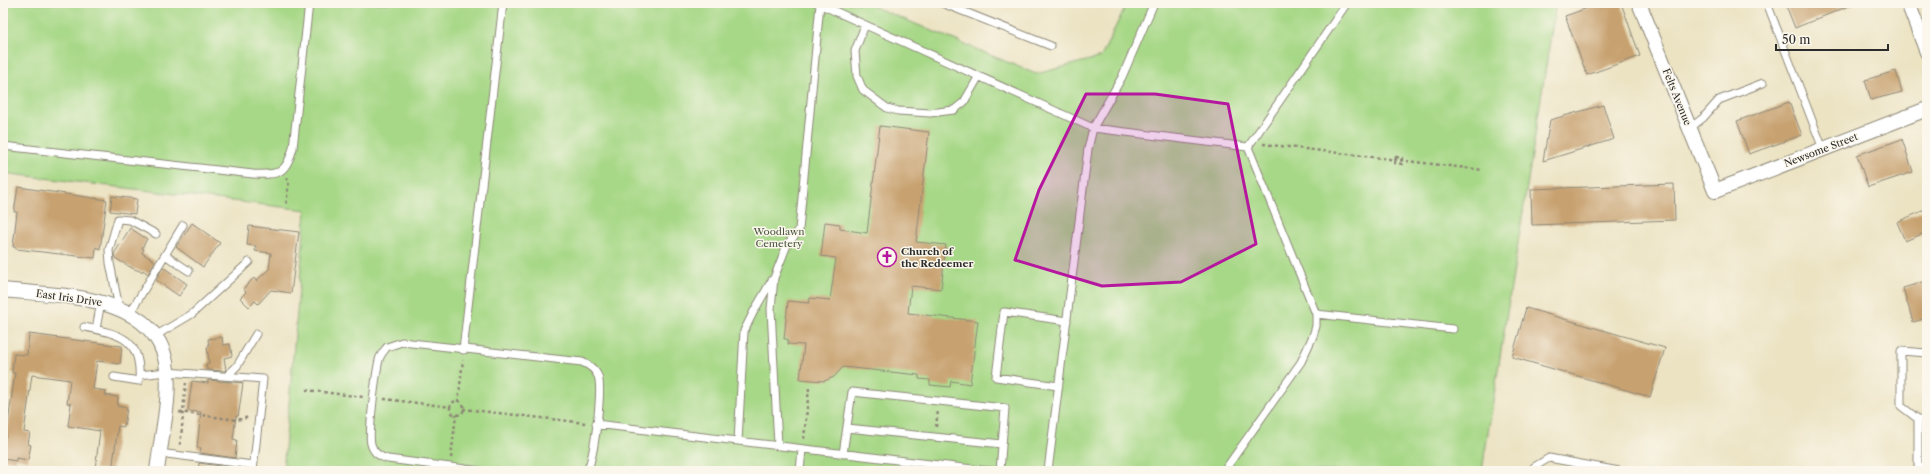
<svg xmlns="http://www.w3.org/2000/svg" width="1930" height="474" font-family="'Libre Caslon Text',serif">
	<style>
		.green { fill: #a7d887; stroke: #698259 }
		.building { fill: #c7a16f }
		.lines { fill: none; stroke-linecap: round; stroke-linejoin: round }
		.lane-casing { stroke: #8c8777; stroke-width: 9 }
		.street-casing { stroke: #8c8777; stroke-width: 16 }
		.path { stroke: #8c8777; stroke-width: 2.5; stroke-dasharray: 3 3; stroke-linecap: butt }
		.lane { stroke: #fff; stroke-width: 7 }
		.street { stroke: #fff; stroke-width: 14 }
		.marked { fill: #b5179e; fill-opacity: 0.2; stroke: #b5179e; stroke-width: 3; stroke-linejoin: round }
		.labels { text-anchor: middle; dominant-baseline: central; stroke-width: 3; stroke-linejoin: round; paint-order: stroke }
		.street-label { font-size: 10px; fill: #2b2b2b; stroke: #fbf7ec }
		.park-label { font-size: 10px; fill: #4a5642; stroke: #fbf7ec }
		.poi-label { font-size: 10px; font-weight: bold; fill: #2b2b2b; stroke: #fbf7ec; text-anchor: start }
	</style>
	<rect width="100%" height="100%" fill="#fbf7ec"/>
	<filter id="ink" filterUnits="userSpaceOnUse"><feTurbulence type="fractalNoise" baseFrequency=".025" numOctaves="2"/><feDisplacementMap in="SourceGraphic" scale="8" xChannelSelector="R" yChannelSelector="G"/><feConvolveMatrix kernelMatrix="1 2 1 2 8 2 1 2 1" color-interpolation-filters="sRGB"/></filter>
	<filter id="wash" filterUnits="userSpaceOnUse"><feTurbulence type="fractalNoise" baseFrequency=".012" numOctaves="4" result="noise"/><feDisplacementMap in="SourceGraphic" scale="16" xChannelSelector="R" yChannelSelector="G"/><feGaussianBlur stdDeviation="0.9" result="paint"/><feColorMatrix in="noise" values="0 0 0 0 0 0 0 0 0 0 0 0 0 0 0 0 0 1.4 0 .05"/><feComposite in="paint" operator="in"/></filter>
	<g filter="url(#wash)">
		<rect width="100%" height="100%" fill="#ece3c3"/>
		<path class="green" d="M 3,3 L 865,3 L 1036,74 L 1101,57 L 1127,3 L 1556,3 L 1482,471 L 283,471 L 306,210 L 3,173 Z"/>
		<g id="blocks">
			<path class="building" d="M 1602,3 L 1621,3 L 1640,56 L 1587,75 L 1565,16 Z
				M 1785,3 L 1856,3 L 1795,28 Z
				M 1896,71 L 1902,92 L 1871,100 L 1865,80 Z
				M 1789,102 L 1802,135 L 1749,154 L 1737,121 Z
				M 1603,105 L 1614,139 L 1543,161 L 1550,120 Z
				M 880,126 L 929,132 L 916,242 L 946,245 L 941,289 L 911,286 L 908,313 L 978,321 L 970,384 L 951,381 L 950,387 L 930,385 L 930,380 L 919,379 L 919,375 L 843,367 L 834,377 L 824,381 L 800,379 L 804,345 L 788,344 L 788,339 L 784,339 L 788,301 L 809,303 L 810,298 L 830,300 L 836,258 L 821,256 L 825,222 L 840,224 L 840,229 L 867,233 Z
				M 1902,139 L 1913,172 L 1868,187 L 1857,155 Z
				M 1674,184 L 1675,220 L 1532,225 L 1531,189 Z
				M 18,187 L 107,200 L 100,249 L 96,247 L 95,258 L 16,249 L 16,247 L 13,247 L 17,212 L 14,212 Z
				M 112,196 L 137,199 L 135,214 L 110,211 Z
				M 1927,209 L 1927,232 L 1905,241 L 1897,222 Z
				M 192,223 L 220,243 L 203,267 L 176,247 Z
				M 249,226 L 299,232 L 291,293 L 271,290 L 258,304 L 255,301 L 249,307 L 240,298 L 246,292 L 243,289 L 254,278 L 256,281 L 269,269 L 271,253 L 255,251 L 256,246 L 247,245 Z
				M 130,228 L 147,239 L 142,248 L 144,249 L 142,253 L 155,261 L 148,274 L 143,270 L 142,272 L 132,268 L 115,258 L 114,254 Z
				M 163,267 L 187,284 L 179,296 L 156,280 Z
				M 1927,281 L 1927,318 L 1913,322 L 1903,288 Z
				M 1526,308 L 1665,348 L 1650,397 L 1512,357 Z
				M 29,334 L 122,346 L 120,364 L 97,361 L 93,389 L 106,391 L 105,395 L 118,397 L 117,406 L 127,408 L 124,427 L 118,426 L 112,471 L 95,469 L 100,431 L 68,426 L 71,404 L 67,403 L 70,380 L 32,375 L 24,432 L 30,433 L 28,444 L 31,445 L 28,460 L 16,458 L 16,461 L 3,459 L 3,437 L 6,437 L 15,373 L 12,373 L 14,354 L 27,355 Z
				M 222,337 L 223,345 L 230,344 L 232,356 L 224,358 L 226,370 L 225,371 L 207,370 L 206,364 L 209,363 L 207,347 L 209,347 L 208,339 Z
				M 208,380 L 243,383 L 239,411 L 238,416 L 236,416 L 233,439 L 237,440 L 235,458 L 200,453 L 201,448 L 197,448 L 201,412 L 188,411 L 192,381 L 208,383 Z
				M 199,463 L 234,468 L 234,471 L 198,471 Z"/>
		</g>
	</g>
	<g filter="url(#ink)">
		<use href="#blocks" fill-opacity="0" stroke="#8c8777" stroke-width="1"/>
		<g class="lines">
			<g class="lane-casing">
				<path id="lane" d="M 817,3 L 1093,128 L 1248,147 L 1347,3
					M 942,3 L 1051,46
					M 1767,3 L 1823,149
					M 865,25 L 855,51 L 857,76 L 863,90 L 887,108 L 898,111 L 930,113 L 954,110 L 964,102 L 979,76
					M 1690,128 L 1703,118 L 1719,100 L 1763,83
					M 3,146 L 253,174 C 279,175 286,174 293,148 L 309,3
					M 165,255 L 189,271
					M 119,308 L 110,263 L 109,250 L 118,219 L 130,220 L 156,234
					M 130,313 L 183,225
					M 1316,314 L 1453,329
					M 84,327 C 120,334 142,338 139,381 L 114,377
					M 96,329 L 101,302
					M 155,336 L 192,314 L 249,262
					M 463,350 L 503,3
					M 140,375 L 166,372 L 263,379 L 253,471
					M 227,376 L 237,366 L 256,334
					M 1058,386 L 996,377 L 1004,312 L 1067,321
					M 1918,419 L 1901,406 L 1901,351 L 1927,353
					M 1927,419 L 1918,419 L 1918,466 L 1927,470
					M 596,424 L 989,471
					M 847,428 L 1002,444
					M 738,441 L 744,331 L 754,311 L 772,280
					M 778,446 L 771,309 L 774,278 L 787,245 L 799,230 L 820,4
					M 159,453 L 253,465
					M 843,454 L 852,392 L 1005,408 L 1000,471
					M 481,471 L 388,459 C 380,457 373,452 371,444 C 368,433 376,373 379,360 C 380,355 384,351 387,347 L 402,342 L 582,362 C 589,365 595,369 598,376 C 603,390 594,458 587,471
					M 800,471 L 802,449
					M 1048,471 L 1088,149 L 1093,128 L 1122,77 L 1154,3
					M 1224,471 L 1301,362 L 1313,336 L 1316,326 L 1316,314 L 1248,147
					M 1532,471 L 1534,467 L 1549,458 L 1619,471"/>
			</g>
			<g class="street-casing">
				<path id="street" d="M 1639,3 L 1715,191 L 1927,109
					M 1908,3 L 1927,52
					M 3,290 C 57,296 153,293 166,362 C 172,397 161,436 157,471"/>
			</g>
			<path class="path" d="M 1263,144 L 1483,170
				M 1396,157 L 1402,158 L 1402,164 L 1395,163 Z
				M 286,178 L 289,181 L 286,206
				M 306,390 L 363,397
				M 384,399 L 451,407
				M450 408a7 7 0 1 1 14 0a7 7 0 1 1-14 0Z
				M 458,402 L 463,360
				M 463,409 L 586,423
				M 179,412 L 237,420 L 249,417
				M 936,427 L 938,410
				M 804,439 L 809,388
				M 180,445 C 183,424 183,404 186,383
				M 451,458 L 456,415"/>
			<use href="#lane" class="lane"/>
			<use href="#street" class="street"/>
		</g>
	</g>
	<path class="marked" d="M 1086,94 L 1155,94 L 1228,104 L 1256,244 L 1181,282 L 1102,286 L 1015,260 L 1039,190 Z"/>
	<defs>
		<g id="church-ring" transform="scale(1)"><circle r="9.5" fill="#fbf7ec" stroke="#b5179e" stroke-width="1.5"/><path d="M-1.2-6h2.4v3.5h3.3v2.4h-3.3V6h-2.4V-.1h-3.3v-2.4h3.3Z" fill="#b5179e"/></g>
	</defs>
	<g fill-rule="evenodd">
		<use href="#church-ring" x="887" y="257"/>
	</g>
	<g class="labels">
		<g class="street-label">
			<text transform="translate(1677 97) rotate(68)">Felts Avenue</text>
			<text transform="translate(1821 150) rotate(-21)">Newsome Street</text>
			<text transform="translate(69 298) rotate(8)">East Iris Drive</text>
		</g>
		<g class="park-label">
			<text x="779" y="231">Woodlawn<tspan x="779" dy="12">Cemetery</tspan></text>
		</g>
		<g class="poi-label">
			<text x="901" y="251">Church of<tspan x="901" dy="12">the Redeemer</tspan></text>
		</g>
	</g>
	<rect width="1930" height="474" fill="none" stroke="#fbf7ec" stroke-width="16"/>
	<path d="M1776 44v6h112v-6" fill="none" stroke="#2b2b2b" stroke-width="2"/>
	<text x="1782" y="44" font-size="12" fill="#2b2b2b" stroke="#fbf7ec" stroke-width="3" paint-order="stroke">50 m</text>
</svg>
